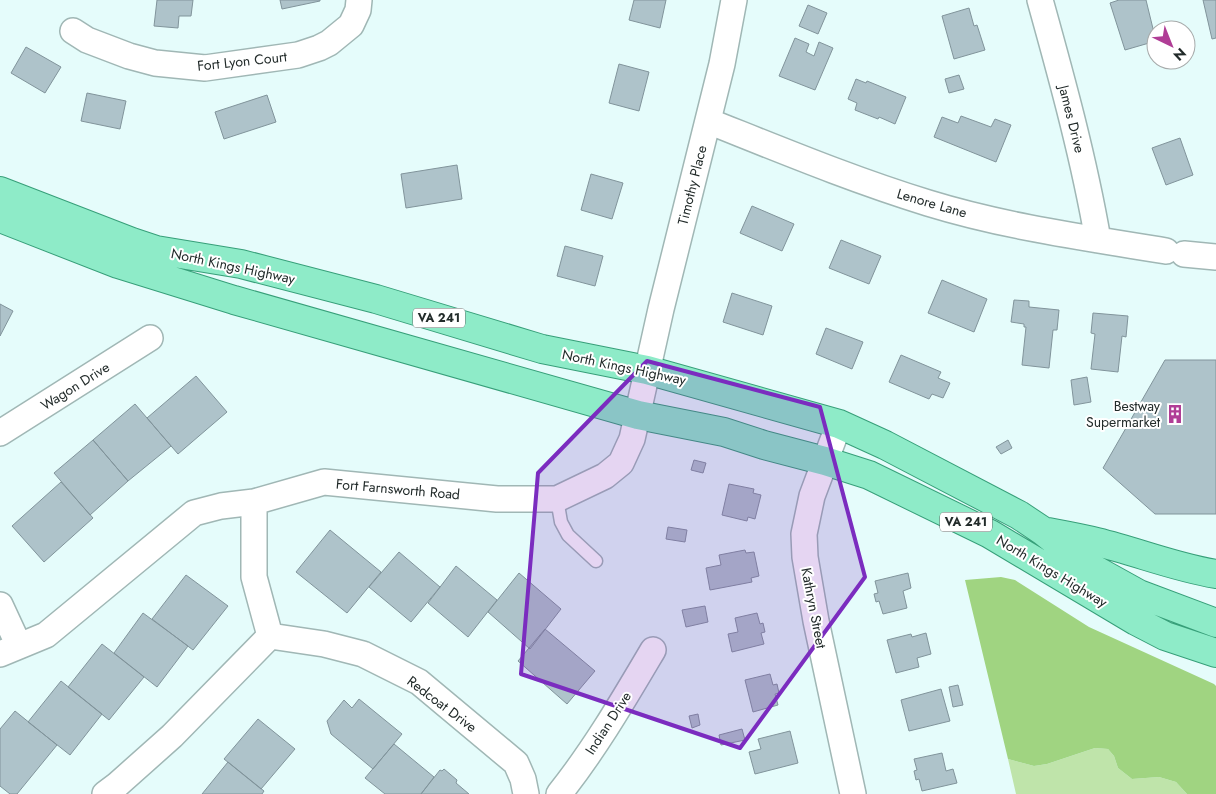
<svg xmlns="http://www.w3.org/2000/svg" width="1216" height="794" font-family="Jost,sans-serif">
	<style>
		.green { fill: #bfe4aa }
		.forest { fill: #a0d481 }
		.building { fill: #aec3ca; stroke: #81949b }
		.lines { fill: none; stroke-linecap: round; stroke-linejoin: round }
		.lane-casing { stroke: #a0b7b5; stroke-width: 15 }
		.street-casing { stroke: #a0b7b5; stroke-width: 28 }
		.primary-casing { stroke: #379f79; stroke-width: 30 }
		.lane { stroke: #fff; stroke-width: 12 }
		.street { stroke: #fff; stroke-width: 25 }
		.primary { stroke: #8eebc8; stroke-width: 28 }
		.marked { fill: #7b2cbf; fill-opacity: 0.2; stroke: #7b2cbf; stroke-width: 4; stroke-linejoin: round }
		.labels { text-anchor: middle; dominant-baseline: central; stroke-width: 4; stroke-linejoin: round; paint-order: stroke }
		.shield { fill: #fff; stroke: #646b6a; stroke-width: 1 }
		.shield-label { font-size: 12px; font-weight: bold; fill: #222b2a }
		.street-label { font-size: 14px; fill: #222b2a; stroke: #fff }
		.poi-label { font-size: 14px; fill: #222b2a; stroke: #fff; text-anchor: end }
	</style>
	<rect width="100%" height="100%" fill="#e5fcfb"/>
	<path class="green" d="M 1095,748 L 1108,749 L 1114,756 L 1118,768 L 1132,779 L 1159,777 L 1176,782 L 1187,794 L 1016,794 L 1008,759 L 1034,766 L 1047,764 Z"/>
	<path class="forest" d="M 1001,577 L 1015,580 L 1089,627 L 1214,684 L 1216,686 L 1216,794 L 1187,794 L 1176,782 L 1159,777 L 1132,779 L 1118,768 L 1114,756 L 1108,749 L 1095,748 L 1047,764 L 1034,766 L 1008,759 L 965,580 Z"/>
	<path class="building" d="M 157,0 L 193,0 L 191,16 L 179,16 L 178,28 L 154,26 Z
		M 280,0 L 320,0 L 320,1 L 282,9 Z
		M 634,0 L 666,0 L 660,28 L 629,20 Z
		M 1119,0 L 1146,0 L 1156,41 L 1125,50 L 1110,3 Z
		M 1203,0 L 1216,0 L 1216,38 L 1212,39 Z
		M 808,5 L 827,13 L 818,34 L 799,26 Z
		M 969,8 L 974,26 L 977,25 L 985,50 L 954,59 L 942,16 Z
		M 795,38 L 809,44 L 806,52 L 814,56 L 819,42 L 833,48 L 815,90 L 779,76 Z
		M 26,47 L 61,67 L 45,93 L 11,73 Z
		M 619,64 L 649,72 L 639,111 L 609,103 Z
		M 959,75 L 964,89 L 949,93 L 945,79 Z
		M 856,79 L 866,83 L 867,81 L 906,97 L 895,124 L 879,117 L 878,119 L 855,110 L 857,103 L 848,99 Z
		M 87,93 L 126,101 L 120,129 L 81,121 Z
		M 267,95 L 276,122 L 224,139 L 215,112 Z
		M 961,116 L 991,127 L 995,119 L 1011,125 L 996,162 L 934,137 L 942,117 L 958,123 Z
		M 1180,138 L 1193,175 L 1166,185 L 1152,148 Z
		M 457,165 L 462,199 L 406,208 L 401,174 Z
		M 591,174 L 623,183 L 612,219 L 581,210 Z
		M 752,206 L 794,224 L 782,251 L 740,233 Z
		M 841,240 L 881,256 L 869,284 L 829,268 Z
		M 565,246 L 603,256 L 595,286 L 557,276 Z
		M 942,280 L 987,299 L 974,332 L 928,313 Z
		M 732,293 L 772,306 L 763,335 L 723,322 Z
		M 1014,300 L 1029,301 L 1029,307 L 1059,310 L 1057,330 L 1053,330 L 1049,368 L 1022,365 L 1026,327 L 1024,327 L 1024,324 L 1011,322 Z
		M 0,304 L 13,311 L 0,336 Z
		M 1093,313 L 1128,316 L 1126,337 L 1122,336 L 1118,372 L 1091,369 L 1095,334 L 1091,333 Z
		M 826,328 L 863,342 L 852,369 L 816,354 Z
		M 901,355 L 941,372 L 938,378 L 950,383 L 943,398 L 932,394 L 929,399 L 889,382 Z
		M 1165,360 L 1216,360 L 1216,514 L 1155,514 L 1103,468 Z
		M 196,376 L 227,412 L 178,454 L 147,418 Z
		M 1087,377 L 1091,402 L 1074,405 L 1071,380 Z
		M 135,404 L 171,446 L 128,481 L 93,440 Z
		M 93,440 L 128,481 L 90,515 L 54,473 Z
		M 1008,440 L 1012,448 L 1001,454 L 996,447 Z
		M 694,460 L 706,463 L 703,473 L 691,470 Z
		M 61,482 L 93,518 L 44,562 L 12,526 Z
		M 729,484 L 754,489 L 753,493 L 761,495 L 755,519 L 748,517 L 747,521 L 722,515 Z
		M 668,527 L 687,530 L 685,542 L 666,539 Z
		M 330,530 L 381,572 L 347,613 L 296,572 Z
		M 745,550 L 746,553 L 754,552 L 759,576 L 751,578 L 752,582 L 710,590 L 706,568 L 721,565 L 719,555 Z
		M 399,552 L 440,587 L 411,622 L 369,587 Z
		M 456,566 L 497,600 L 468,637 L 428,603 Z
		M 519,573 L 561,609 L 530,649 L 488,612 Z
		M 908,573 L 911,588 L 903,591 L 907,608 L 883,614 L 879,601 L 876,602 L 874,594 L 878,593 L 875,581 Z
		M 186,575 L 228,606 L 193,650 L 152,619 Z
		M 705,606 L 708,622 L 686,627 L 682,610 Z
		M 143,613 L 188,646 L 157,687 L 114,653 Z
		M 757,613 L 760,624 L 763,623 L 765,632 L 761,633 L 764,644 L 732,652 L 728,634 L 738,632 L 735,618 Z
		M 545,629 L 595,671 L 567,704 L 518,661 Z
		M 926,633 L 931,654 L 917,658 L 919,667 L 896,673 L 887,640 L 911,634 L 912,637 Z
		M 102,644 L 144,677 L 109,720 L 68,687 Z
		M 770,674 L 773,685 L 777,684 L 779,693 L 775,694 L 778,705 L 753,712 L 745,680 Z
		M 61,681 L 102,714 L 70,755 L 28,722 Z
		M 958,685 L 963,705 L 953,707 L 949,687 Z
		M 941,689 L 950,721 L 909,731 L 901,700 Z
		M 359,699 L 402,734 L 373,769 L 331,734 L 327,721 L 344,700 L 352,708 Z
		M 15,711 L 57,745 L 17,794 L 10,794 L 0,786 L 0,729 Z
		M 698,714 L 700,725 L 692,728 L 689,716 Z
		M 258,719 L 295,749 L 261,789 L 224,759 Z
		M 742,729 L 745,740 L 721,745 L 719,735 Z
		M 790,731 L 798,763 L 755,774 L 749,752 L 761,749 L 758,739 Z
		M 394,744 L 434,777 L 421,794 L 385,794 L 365,778 Z
		M 942,753 L 946,771 L 953,769 L 957,783 L 922,791 L 919,779 L 916,780 L 914,771 L 917,770 L 914,759 Z
		M 228,762 L 264,791 L 262,794 L 202,794 Z
		M 444,769 L 457,780 L 456,783 L 469,794 L 421,794 L 440,770 L 442,771 Z"/>
	<g class="lines">
		<g class="lane-casing">
			<path id="lane" d="M 557,499 L 561,522 L 568,535 L 596,561"/>
		</g>
		<g class="street-casing">
			<path id="street" d="M 1040,0 C 1062,79 1084,159 1098,240
				M 73,31 L 87,40 L 129,56 L 155,63 L 205,68 L 298,55 L 319,48 L 329,43 L 351,25 L 358,10 L 359,0
				M 708,121 C 781,150 853,180 928,203 C 1006,227 1087,238 1166,251
				M 1184,254 L 1216,257
				M 839,424 L 812,496 L 804,534 L 805,557 L 816,621 L 853,794
				M 0,433 L 150,338
				M 254,502 L 254,577 L 270,636
				M 0,605 L 19,646
				M 0,654 L 46,635 L 194,513 L 221,506 L 254,502 L 324,482 L 497,499 L 557,499 L 605,476 L 621,463 L 632,439 L 661,309 L 722,64 L 734,0
				M 105,794 L 117,785 L 172,736 L 270,636 L 324,644 L 363,654 L 419,682 L 516,763 L 523,779 L 526,794
				M 559,794 C 595,749 624,699 653,650"/>
		</g>
		<g class="primary-casing">
			<path id="primary" d="M 0,191 L 132,242 L 156,250 L 241,264 L 376,299 L 542,349 L 647,370 L 839,424 L 885,445 L 1019,515 L 1043,531 L 1083,563 L 1139,594 L 1216,623
				M 0,218 L 118,264 L 234,300 L 638,415 L 724,432 L 764,445 L 825,461 L 869,475 L 990,534 L 1136,621 L 1165,636 L 1216,653
				M 1048,532 C 1064,535 1081,538 1097,542 C 1138,552 1174,567 1216,574"/>
		</g>
		<use href="#lane" class="lane"/>
		<use href="#street" class="street"/>
		<use href="#primary" class="primary"/>
	</g>
	<path class="marked" d="M 647,361 L 820,407 L 865,577 L 740,748 L 521,674 L 538,473 Z"/>
	<defs>
		<g id="building-bare" transform="scale(1.5)"><path d="M-4-6H4V6H1V3H-1V6H-4ZM-2.5-4.3h1.7v1.8h-1.7ZM.8-4.3h1.7v1.8H.8ZM-2.5-1h1.7V.8h-1.7ZM.8-1h1.7V.8H.8Z" fill="#b03d96" stroke="#fff" stroke-width="2.5" paint-order="stroke"/></g>
	</defs>
	<g fill-rule="evenodd">
		<use href="#building-bare" x="1175" y="414"/>
	</g>
	<g class="labels">
		<g class="shield">
			<rect x="413" y="308.5" width="52" height="19" rx="4"/>
			<rect x="940" y="512.5" width="52" height="19" rx="4"/>
		</g>
		<g class="shield-label">
			<text x="439" y="318">VA 241</text>
			<text x="966" y="522">VA 241</text>
		</g>
		<g class="street-label">
			<text transform="translate(242 61) rotate(-6)">Fort Lyon Court</text>
			<text transform="translate(1072 119) rotate(76)">James Drive</text>
			<text transform="translate(692 185) rotate(-76)">Timothy Place</text>
			<text transform="translate(932 203) rotate(16)">Lenore Lane</text>
			<text transform="translate(233 266) rotate(12)">North Kings Highway</text>
			<text transform="translate(624 367) rotate(12)">North Kings Highway</text>
			<text transform="translate(75 386) rotate(-32)">Wagon Drive</text>
			<text transform="translate(398 489) rotate(5)">Fort Farnsworth Road</text>
			<text transform="translate(1052 571) rotate(31)">North Kings Highway</text>
			<text transform="translate(814 608) rotate(79)">Kathryn Street</text>
			<text transform="translate(442 704) rotate(37)">Redcoat Drive</text>
			<text transform="translate(608 723) rotate(-57)">Indian Drive</text>
		</g>
		<g class="poi-label">
			<text x="1160" y="406">Bestway<tspan x="1160" dy="16">Supermarket</tspan></text>
		</g>
	</g>
	<g transform="translate(1171 45) rotate(137)"><circle r="24" fill="#ffffff" stroke="#a7aaaa"/>
	<path d="M0-4L9 19L0 12L-9 19Z" fill="#b03d96"/>
	<text y="-8" font-size="14" font-weight="bold" text-anchor="middle" fill="#222b2a">N</text>
	</g>
</svg>
